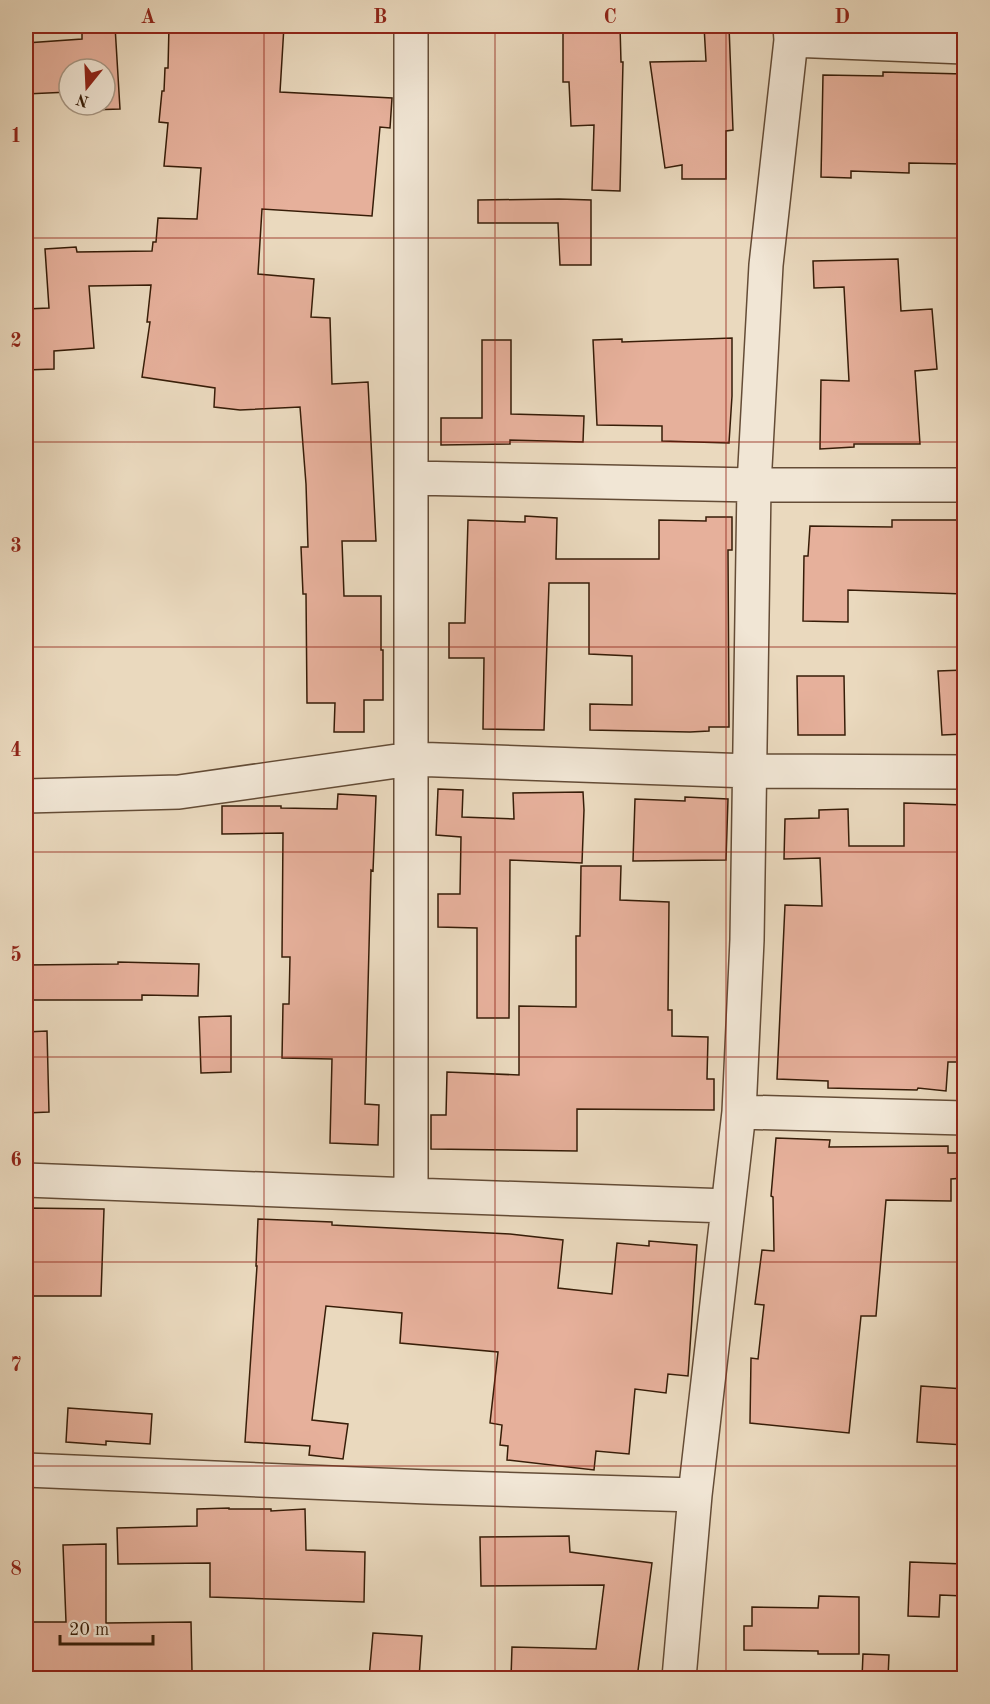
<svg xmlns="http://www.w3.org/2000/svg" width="990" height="1704" font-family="'Old Standard TT',serif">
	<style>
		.building { fill: #e6b09b; stroke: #371d08; stroke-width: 1.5 }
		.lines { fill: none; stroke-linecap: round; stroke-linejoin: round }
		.street-casing { stroke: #644c36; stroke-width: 36 }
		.street { stroke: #f1e6d5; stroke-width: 33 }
		.grid { fill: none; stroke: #8f2418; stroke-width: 1.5; stroke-opacity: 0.55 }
		.neatline { fill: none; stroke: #8f2418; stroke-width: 2 }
		.grid-label { font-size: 20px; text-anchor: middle; font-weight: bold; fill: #8f2418 }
	</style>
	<rect width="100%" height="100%" fill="#ead9be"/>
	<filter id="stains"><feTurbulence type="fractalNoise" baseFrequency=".00333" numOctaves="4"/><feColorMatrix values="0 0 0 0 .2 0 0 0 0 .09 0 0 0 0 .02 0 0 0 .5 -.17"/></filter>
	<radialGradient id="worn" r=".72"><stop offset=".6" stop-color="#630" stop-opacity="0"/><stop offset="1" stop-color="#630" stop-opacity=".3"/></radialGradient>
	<path class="building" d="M 82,26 L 115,26 L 120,109 L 90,110 L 90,105 L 105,105 L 105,69 L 69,69 L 69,92 L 26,94 L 26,43 L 82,39 Z
		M 169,26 L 284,26 L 280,92 L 392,98 L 390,128 L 380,127 L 372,216 L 262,209 L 258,274 L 314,279 L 311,317 L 330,318 L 332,384 L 368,382 L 376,541 L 342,541 L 344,596 L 381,596 L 381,650 L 383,650 L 383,700 L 364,700 L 364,732 L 334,732 L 335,703 L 307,703 L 306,594 L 303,594 L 301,547 L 308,547 L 306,484 L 300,407 L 240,410 L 214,407 L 215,388 L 142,377 L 150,322 L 147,322 L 151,285 L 89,286 L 94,348 L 54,351 L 54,369 L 26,370 L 26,309 L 49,308 L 45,249 L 76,247 L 77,252 L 152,251 L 153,242 L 156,242 L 158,218 L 197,219 L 201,168 L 164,166 L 168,123 L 159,122 L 162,91 L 164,91 L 165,68 L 168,68 Z
		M 563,26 L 620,26 L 621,62 L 623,62 L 620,191 L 592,190 L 594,125 L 571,126 L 569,82 L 563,82 Z
		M 704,26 L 729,26 L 733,130 L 726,131 L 726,179 L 682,179 L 682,165 L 665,168 L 650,62 L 706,61 Z
		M 883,72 L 964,74 L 963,164 L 909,163 L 909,173 L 851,171 L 851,178 L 821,177 L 823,75 L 883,76 Z
		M 559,199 L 591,200 L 591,265 L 560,265 L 558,223 L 478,223 L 478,200 Z
		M 898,259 L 901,311 L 932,309 L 937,369 L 915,371 L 920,444 L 854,444 L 854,447 L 820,449 L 821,380 L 849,381 L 844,287 L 814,288 L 813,261 Z
		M 732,338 L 732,396 L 729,443 L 662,441 L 662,426 L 597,425 L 593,340 L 622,339 L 622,342 Z
		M 482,340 L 511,340 L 511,414 L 584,416 L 583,442 L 510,440 L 510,444 L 441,445 L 441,418 L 482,418 Z
		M 525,516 L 557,518 L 556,559 L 659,559 L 659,520 L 706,521 L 706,517 L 732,517 L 732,550 L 728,550 L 729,727 L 709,727 L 709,731 L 690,732 L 590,730 L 590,704 L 632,705 L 632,656 L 589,654 L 589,583 L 549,583 L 544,730 L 483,729 L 484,658 L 449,658 L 449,623 L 465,623 L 468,520 L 525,522 Z
		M 892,520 L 964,520 L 964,594 L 848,590 L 848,622 L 803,621 L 804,556 L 808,556 L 810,526 L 892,527 Z
		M 964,670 L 964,734 L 942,735 L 938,671 Z
		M 797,676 L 844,676 L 845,735 L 798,735 Z
		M 438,789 L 463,790 L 462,817 L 514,819 L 513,793 L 583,792 L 584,810 L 582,863 L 510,860 L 509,1018 L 477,1018 L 477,928 L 438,927 L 438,894 L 460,894 L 461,837 L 436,835 Z
		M 338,794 L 376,796 L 373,871 L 371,870 L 365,1104 L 379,1105 L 378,1145 L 330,1143 L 332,1059 L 282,1058 L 283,1004 L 289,1004 L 290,957 L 282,957 L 283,833 L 222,834 L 222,806 L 281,806 L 281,808 L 337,809 Z
		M 685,797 L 728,799 L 726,860 L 633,861 L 635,799 L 685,801 Z
		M 904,803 L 964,805 L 964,877 L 958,878 L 958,951 L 964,951 L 964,1062 L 948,1062 L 946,1091 L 918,1088 L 917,1090 L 828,1088 L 828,1081 L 777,1079 L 785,905 L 822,906 L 820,858 L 784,859 L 785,819 L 819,818 L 819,810 L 848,809 L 849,846 L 904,846 Z
		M 581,866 L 621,866 L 620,900 L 669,902 L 668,1010 L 672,1010 L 672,1036 L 708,1037 L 707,1079 L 714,1079 L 714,1110 L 577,1109 L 577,1151 L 431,1149 L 431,1115 L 446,1115 L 447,1072 L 519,1075 L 519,1006 L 576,1007 L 576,936 L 580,936 Z
		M 118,962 L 199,964 L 198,996 L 142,995 L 142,1000 L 26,1000 L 26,965 L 118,964 Z
		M 231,1016 L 231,1072 L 201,1073 L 199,1017 Z
		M 47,1031 L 49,1112 L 26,1113 L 26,1032 Z
		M 776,1138 L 830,1140 L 829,1147 L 948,1146 L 948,1153 L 964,1153 L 964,1178 L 951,1179 L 951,1201 L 886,1200 L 876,1316 L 861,1316 L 849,1433 L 750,1423 L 751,1358 L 758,1359 L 764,1305 L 755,1304 L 762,1250 L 774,1251 L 773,1197 L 771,1196 Z
		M 26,1208 L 104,1209 L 101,1296 L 26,1296 Z
		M 258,1219 L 332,1222 L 332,1225 L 510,1234 L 563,1240 L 558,1288 L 612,1294 L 617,1243 L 649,1246 L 649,1241 L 697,1245 L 688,1376 L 668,1374 L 666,1393 L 635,1389 L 629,1454 L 596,1451 L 594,1470 L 507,1460 L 508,1446 L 500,1445 L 502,1425 L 490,1423 L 498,1352 L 400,1343 L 402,1313 L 326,1306 L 312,1420 L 348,1424 L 343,1459 L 309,1455 L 310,1446 L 245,1442 L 257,1266 L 256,1266 Z
		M 921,1386 L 964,1389 L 964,1445 L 917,1442 Z
		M 68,1408 L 152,1414 L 150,1444 L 106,1441 L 106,1445 L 66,1442 Z
		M 229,1508 L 229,1509 L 271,1509 L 271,1511 L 305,1509 L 306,1550 L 365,1552 L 364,1602 L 210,1597 L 210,1563 L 118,1564 L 117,1528 L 197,1526 L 197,1509 Z
		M 569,1536 L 570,1552 L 652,1563 L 637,1678 L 511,1678 L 512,1647 L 596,1649 L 604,1585 L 481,1586 L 480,1537 Z
		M 106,1544 L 106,1623 L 191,1622 L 192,1671 L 26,1671 L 26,1622 L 66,1622 L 63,1545 Z
		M 910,1562 L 964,1564 L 964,1596 L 940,1595 L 939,1617 L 908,1616 Z
		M 819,1596 L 859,1597 L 859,1654 L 818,1654 L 818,1651 L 744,1650 L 744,1626 L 752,1626 L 752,1607 L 818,1608 Z
		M 373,1633 L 422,1636 L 419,1678 L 369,1678 Z
		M 863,1654 L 889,1655 L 888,1678 L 862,1678 Z"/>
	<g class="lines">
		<g class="street-casing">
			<path id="street" d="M 791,40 L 964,47
				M 411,478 L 754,485 L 964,485
				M 26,796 L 179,792 L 411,759 L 750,771 L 964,772
				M 739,1112 L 964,1118
				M 26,1180 L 411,1195 L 728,1206
				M 411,1195 L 411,26
				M 26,1470 L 428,1487 L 695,1495
				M 679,1678 L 695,1495 L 739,1112 L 747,940 L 754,485 L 766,265 L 791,40 L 790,26"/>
		</g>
		<use href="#street" class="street"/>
	</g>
	<path class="grid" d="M 264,26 L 264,1678M 495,26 L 495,1678M 726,26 L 726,1678M 26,238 L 964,238M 26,442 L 964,442M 26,647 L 964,647M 26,852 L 964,852M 26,1057 L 964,1057M 26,1262 L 964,1262M 26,1466 L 964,1466"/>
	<rect width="990" height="1704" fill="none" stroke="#ead9be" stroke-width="66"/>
	<g transform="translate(87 87) rotate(198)"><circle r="28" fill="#f1e6d5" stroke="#a79683" stroke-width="1.5"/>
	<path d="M0-4.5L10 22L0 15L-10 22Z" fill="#8f2418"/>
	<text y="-9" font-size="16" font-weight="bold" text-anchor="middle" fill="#371d08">N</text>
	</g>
	<path d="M60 1635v9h93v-9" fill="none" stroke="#371d08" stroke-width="3"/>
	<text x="69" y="1635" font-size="18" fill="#371d08" stroke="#f1e6d5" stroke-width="4.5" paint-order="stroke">20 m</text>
	<rect x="33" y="33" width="924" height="1638" class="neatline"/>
	<g class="grid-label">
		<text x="148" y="23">A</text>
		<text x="380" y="23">B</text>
		<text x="610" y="23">C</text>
		<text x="842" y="23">D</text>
		<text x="16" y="142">1</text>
		<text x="16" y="347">2</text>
		<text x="16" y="552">3</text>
		<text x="16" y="756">4</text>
		<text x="16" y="961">5</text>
		<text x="16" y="1166">6</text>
		<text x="16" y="1371">7</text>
		<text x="16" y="1575">8</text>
	</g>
	<rect width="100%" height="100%" filter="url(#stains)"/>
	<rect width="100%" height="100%" fill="url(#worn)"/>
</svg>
